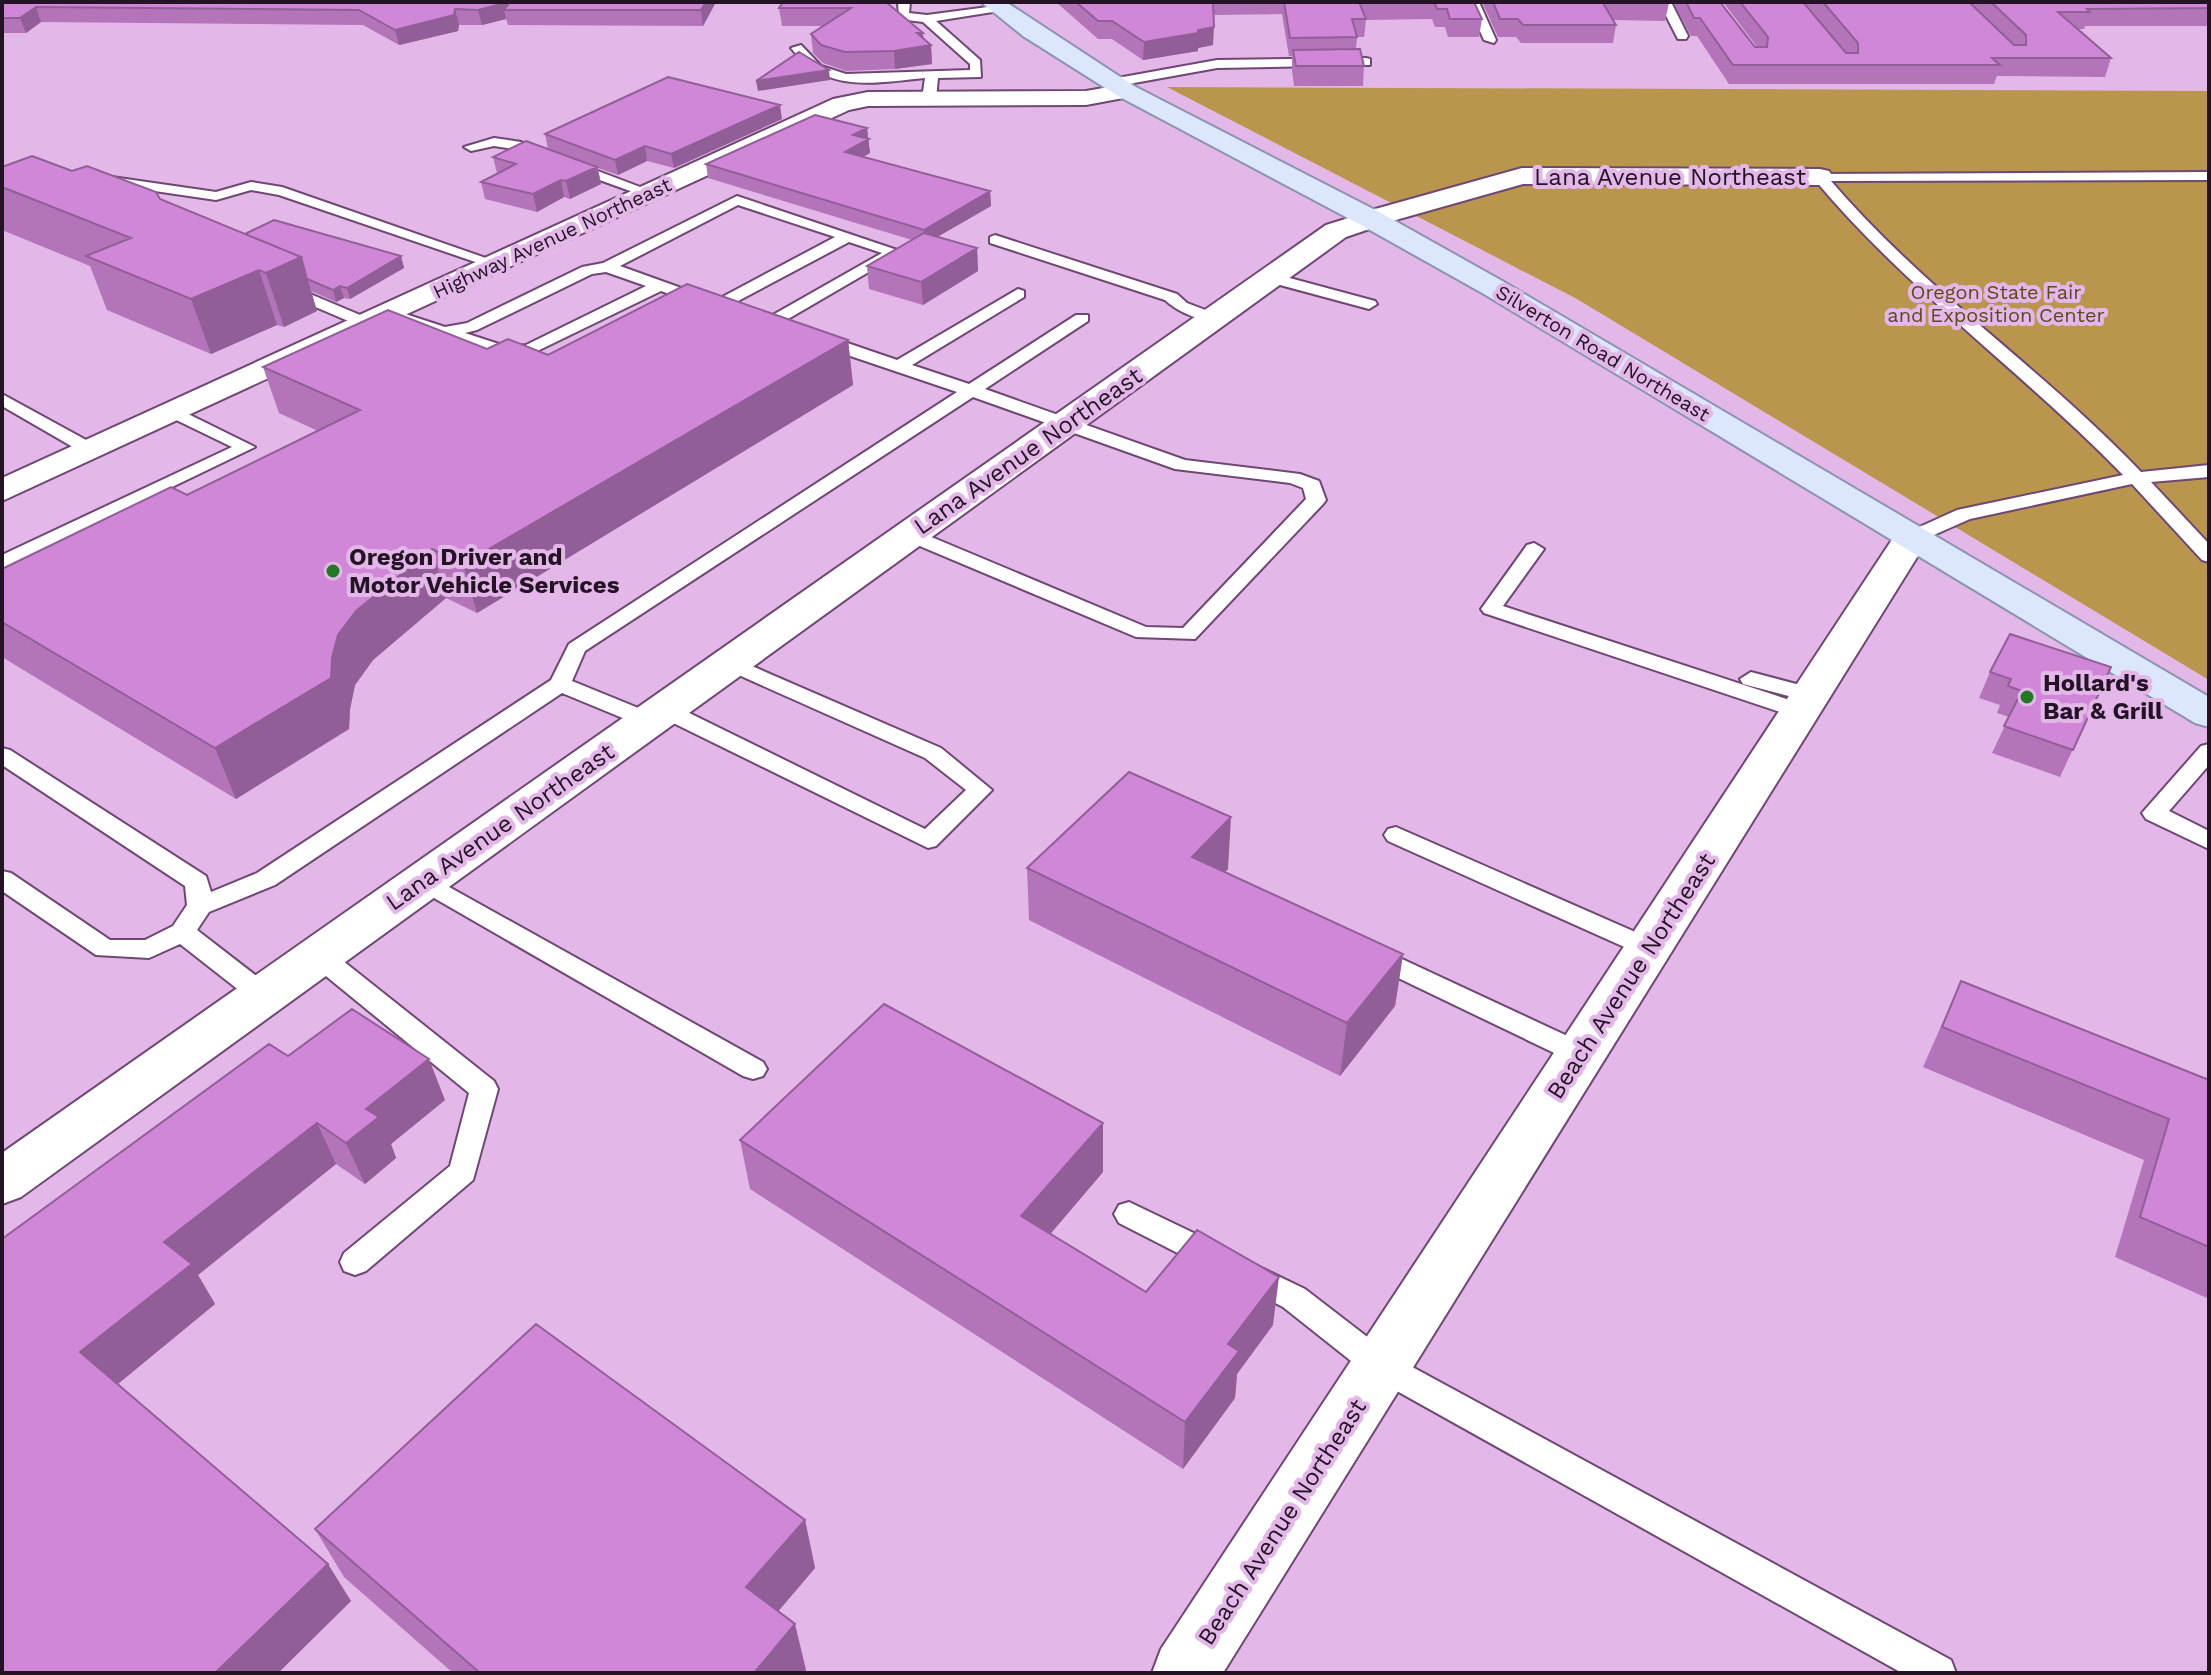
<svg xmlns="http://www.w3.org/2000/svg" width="2211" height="1675" font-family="'Work Sans',sans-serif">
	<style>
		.green { fill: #b9954d }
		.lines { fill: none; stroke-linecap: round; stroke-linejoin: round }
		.service-casing { stroke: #6e4772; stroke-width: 4 }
		.minor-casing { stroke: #6e4772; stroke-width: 4 }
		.tertiary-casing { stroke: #6e4772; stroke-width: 4 }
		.primary-casing { stroke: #8c92b0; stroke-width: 4 }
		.service { fill: #fff; fill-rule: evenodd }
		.minor { fill: #fff; fill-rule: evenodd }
		.tertiary { fill: #fff; fill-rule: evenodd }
		.primary { fill: #dce7fd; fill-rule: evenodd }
		.wall { fill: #b374ba }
		.shaded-wall { fill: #925e97 }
		.building { fill: #d087d8; stroke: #925e97; stroke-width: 2 }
		.poi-dot { fill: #227824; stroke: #e3b7e8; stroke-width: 3 }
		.labels { text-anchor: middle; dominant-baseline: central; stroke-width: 8; stroke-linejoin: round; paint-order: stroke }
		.far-street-label { font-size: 20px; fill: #231325; stroke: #e3b7e8 }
		.far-park-label { font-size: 20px; fill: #5e491c; stroke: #e3b7e8 }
		.street-label { font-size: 24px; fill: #231325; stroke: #e3b7e8 }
		.poi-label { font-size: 24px; font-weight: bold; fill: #231325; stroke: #e3b7e8; text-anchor: start }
	</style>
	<rect width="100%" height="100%" fill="#e3b7e8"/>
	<path class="green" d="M 1167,87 L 2209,91 L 2209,680 L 1577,299 Z"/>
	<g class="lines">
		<g class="service-casing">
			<path id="service" d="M 898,2 L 910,2 L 909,13 L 927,15 L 1003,5 L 1005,7 L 999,11 L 936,21 L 980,60 L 981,77 L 938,78 L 936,99 L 929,103 L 922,99 L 925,78 C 872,83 828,94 791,48 L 801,45 L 821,66 L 846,74 L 970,70 L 970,64 L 923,22 L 899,19 Z
				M 1467,2 L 1479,2 L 1496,40 L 1494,43 L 1484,40 Z
				M 1659,2 L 1671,2 L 1688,36 L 1686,39 L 1678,39 Z
				M 1366,58 L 1370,59 L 1370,65 L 1217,68 L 1112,87 L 1106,83 L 1112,79 L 1217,60 Z
				M 494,138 L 521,142 L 656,193 L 654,196 L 644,196 L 514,149 L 494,146 L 471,151 L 464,147 Z
				M 2209,172 L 2209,180 L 1831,181 C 1924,290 2043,369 2141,472 L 2209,465 L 2209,477 L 2151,482 L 2209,544 L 2209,562 L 2202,560 L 2132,484 L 1970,519 L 1918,542 L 1904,542 L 1901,538 L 1904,534 L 1957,510 L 2123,475 C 2024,373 1907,290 1815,180 L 1815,174 Z
				M 105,176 L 216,192 L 251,182 L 282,187 L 503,264 L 500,267 L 490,267 L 279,195 L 251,190 L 216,200 L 100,183 L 98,180 Z
				M 737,196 L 903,252 L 776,326 L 764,326 L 762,323 L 764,320 L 882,253 L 849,242 L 723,309 L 711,309 L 711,303 L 835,237 L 738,205 L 620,266 L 709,298 L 709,304 L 697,304 L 661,291 L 529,355 L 498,355 L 384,317 L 382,314 L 390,309 L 445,327 L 467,323 L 582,267 L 603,263 ZM 606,272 L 646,286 L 526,345 L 505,346 L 465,333 L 477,330 L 592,274 Z
				M 995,235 L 1177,294 L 1187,303 L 1224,317 L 1222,320 C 1204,324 1178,312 1165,300 L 990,243 L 990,237 Z
				M 1271,273 L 1375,301 L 1377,304 L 1369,309 L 1265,281 L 1263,278 Z
				M 284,283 L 372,320 L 374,323 L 372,326 L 360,326 L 278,291 L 276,288 Z
				M 1018,289 L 1024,291 L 1024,297 L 912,365 L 969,384 L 1076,315 L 1088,315 L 1088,321 L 985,389 L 1185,460 L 1300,474 L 1319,481 L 1326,500 L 1323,504 L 1195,639 L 1136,637 L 903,539 L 900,535 L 903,531 L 917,531 L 1146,627 L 1183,628 L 1306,499 L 1303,488 L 1290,483 L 1175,469 L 973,397 L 585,651 L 572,681 L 658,716 L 661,721 L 658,726 L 642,726 L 562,693 L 275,885 L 209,912 L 197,930 L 272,988 L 276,995 L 272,1002 L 263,1005 L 254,1002 L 180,944 L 149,958 L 96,955 L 2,891 L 2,871 L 11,873 L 110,940 L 145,940 L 173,926 L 187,905 L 185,886 L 2,765 L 2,748 L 10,750 L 206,876 L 211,892 L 257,873 L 551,680 L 569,644 L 957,392 L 812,343 L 810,339 L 812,335 L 824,335 L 897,360 Z
				M 2,394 L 97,446 L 100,450 L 97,454 L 85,454 L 2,406 Z
				M 174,407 L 255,447 L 2,569 L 2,555 L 232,447 L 168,416 L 165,412 L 168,408 Z
				M 1534,543 L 1544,549 L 1503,606 L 1808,706 L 1811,711 L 1808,716 L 1792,716 L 1484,613 L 1481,609 L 1484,605 L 1527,545 Z
				M 731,657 L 941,748 L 992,790 L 936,846 L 928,848 L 657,715 L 654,710 L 657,705 L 673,705 L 925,829 L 966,790 L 925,758 L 723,668 L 720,663 Z
				M 1751,672 L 1819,690 L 1822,695 L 1811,702 L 1743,684 L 1740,679 Z
				M 2209,744 L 2209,765 L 2169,811 L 2209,831 L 2209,849 L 2146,819 L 2142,813 L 2201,746 Z
				M 1396,827 L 1658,942 L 1662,948 L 1658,954 L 1649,957 L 1640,954 L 1388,841 L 1384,835 L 1388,829 Z
				M 424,873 L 763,1062 L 767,1069 L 763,1076 L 753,1079 L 743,1076 L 415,887 L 412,881 L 415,875 Z
				M 1374,946 L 1591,1047 L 1595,1054 L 1591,1061 L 1581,1064 L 1571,1061 L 1365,962 L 1361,955 L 1365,948 Z
				M 319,947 L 328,949 L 494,1081 L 498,1089 L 473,1180 L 366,1271 L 355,1275 L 344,1271 L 340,1262 L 344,1253 L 450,1166 L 469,1093 L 310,963 L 306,956 L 310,949 Z
				M 1129,1202 L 1227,1249 L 1231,1258 L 1227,1267 L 1216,1271 L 1205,1267 L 1119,1223 L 1114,1214 L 1119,1205 Z
				M 1249,1262 L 1305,1289 L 1392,1356 L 1951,1660 L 1956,1673 L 1902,1673 L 1370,1376 L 1283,1307 L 1238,1284 L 1234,1275 L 1238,1266 Z"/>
		</g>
		<g class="minor-casing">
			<path id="minor" d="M 1126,84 L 1134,86 L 1138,91 L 1134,96 L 1086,105 L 868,106 L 849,110 L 2,501 L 2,478 L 833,99 L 868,92 L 1086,91 Z
				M 1522,168 L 1820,169 L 1829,171 L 1833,177 L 1829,183 L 1820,185 L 1523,184 L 1371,227 L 1361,225 L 1357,219 L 1361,213 Z
				M 1911,527 L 1924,530 L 1929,538 L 1223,1673 L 1152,1673 L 1161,1649 L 1893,538 L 1898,530 Z"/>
		</g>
		<g class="tertiary-casing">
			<path id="tertiary" d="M 1371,211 L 1381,213 L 1385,219 L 1381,225 L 1346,237 L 21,1197 L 2,1204 L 2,1153 L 1326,225 Z"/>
		</g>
		<g class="primary-casing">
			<path id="primary" d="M 981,2 L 1006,2 L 1134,86 L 1381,213 L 1504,282 L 2209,697 L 2209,727 L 2195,723 L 1484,294 L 1361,225 L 1118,96 L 1023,36 Z"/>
		</g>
		<use href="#service" class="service"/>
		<use href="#minor" class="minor"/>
		<use href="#tertiary" class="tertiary"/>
		<use href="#primary" class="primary"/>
	</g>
	<path class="wall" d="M 2,2 L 716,2 L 703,26 L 508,25 L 506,19 L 482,25 L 459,25 L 458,31 L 399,45 L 363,25 L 41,22 L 26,33 L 2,33 Z
		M 886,2 L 923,33 L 923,38 L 931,45 L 932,64 L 895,69 L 846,71 L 823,63 L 813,53 L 811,34 L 824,26 L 782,26 L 779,8 Z
		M 1056,2 L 1474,2 L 1482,19 L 1479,37 L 1448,37 L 1445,27 L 1435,27 L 1432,19 L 1366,20 L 1364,37 L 1357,37 L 1356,49 L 1364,66 L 1363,86 L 1294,86 L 1292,70 L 1292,56 L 1289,56 L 1282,14 L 1213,15 L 1213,45 L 1198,48 L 1198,51 L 1143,60 L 1112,39 L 1098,39 Z
		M 1482,2 L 1668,2 L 1669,3 L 1665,21 L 1613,20 L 1616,25 L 1613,43 L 1521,43 L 1516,37 L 1498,37 Z
		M 1673,2 L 1720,2 L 1755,47 L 1757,47 L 1723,2 L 1803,2 L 1846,53 L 1804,2 L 2209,2 L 2209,26 L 2085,26 L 2084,29 L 2078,29 L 2111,58 L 2105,77 L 1997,76 L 1994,84 L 1729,84 L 1697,36 L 1691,36 Z
		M 782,119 L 674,168 L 647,161 L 618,175 L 598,168 L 601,184 L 570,199 L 564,197 L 537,212 L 485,199 L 481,182 L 497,173 L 493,157 L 548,149 L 545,134 Z
		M 867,128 L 870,153 L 863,157 L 990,191 L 991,206 L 937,237 L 977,248 L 978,271 L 923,305 L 869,289 L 867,266 L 912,240 L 708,178 L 706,164 Z
		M 2,167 L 72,171 L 160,199 L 245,234 L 401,256 L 404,268 L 350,299 L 344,298 L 336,302 L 311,291 L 317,311 L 284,327 L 277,325 L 211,354 L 107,310 L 90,266 L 2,230 Z
		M 848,340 L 853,385 L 477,613 L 446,598 L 373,660 L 355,685 L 350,709 L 349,729 L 236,799 L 2,657 L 2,569 L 187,495 L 318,431 L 279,413 L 263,367 L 487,349 L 548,355 Z
		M 2111,667 L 2060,777 L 1992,753 L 2009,717 L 1997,713 L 2000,705 L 1979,698 L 1990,672 Z
		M 1027,868 L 1228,869 L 1225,872 L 1403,954 L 1395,1006 L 1340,1076 L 1029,920 Z
		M 1961,981 L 2209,1080 L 2209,1294 L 2207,1298 L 2115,1257 L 2144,1160 L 1923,1067 Z
		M 288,1056 L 445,1100 L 391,1144 L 396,1158 L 365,1184 L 336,1164 L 198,1275 L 215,1304 L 118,1384 L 351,1601 L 278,1673 L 2,1673 L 2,1239 Z
		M 740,1140 L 1103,1172 L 1050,1234 L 1146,1292 L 1273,1325 L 1237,1374 L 1235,1398 L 1183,1469 L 750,1189 Z
		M 805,1520 L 815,1568 L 778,1611 L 806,1670 L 804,1673 L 453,1673 L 344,1577 L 315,1529 Z"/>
	<path class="shaded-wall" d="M 510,2 L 504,10 L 506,19 L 482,25 L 478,10 Z
		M 706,2 L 716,2 L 703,26 L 701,10 Z
		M 36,7 L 41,22 L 26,33 L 20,18 Z
		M 455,9 L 459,25 L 458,31 L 399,45 L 395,30 Z
		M 1214,27 L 1213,45 L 1198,48 L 1198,51 L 1143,60 L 1144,42 Z
		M 917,33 L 923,33 L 924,46 L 931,45 L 932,64 L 895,69 L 894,51 Z
		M 829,70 L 830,80 L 758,91 L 756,81 Z
		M 780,105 L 782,119 L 674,168 L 671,154 Z
		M 867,128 L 870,153 L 846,166 L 845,152 L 853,135 Z
		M 645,146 L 647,161 L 618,175 L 615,160 Z
		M 597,167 L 601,184 L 570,199 L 566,181 Z
		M 561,180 L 564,197 L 537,212 L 533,194 Z
		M 990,191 L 991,206 L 925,244 L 924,230 Z
		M 977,248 L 978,271 L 923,305 L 921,282 Z
		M 401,256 L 404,268 L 350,299 L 347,288 Z
		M 301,257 L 317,311 L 284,327 L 266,273 Z
		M 259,270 L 277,325 L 211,354 L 191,299 Z
		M 340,286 L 344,298 L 336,302 L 333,290 Z
		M 848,340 L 853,385 L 477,613 L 463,564 Z
		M 432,549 L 446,598 L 373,660 L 355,685 L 350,709 L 349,729 L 236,799 L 215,748 L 338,635 L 356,611 Z
		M 1231,817 L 1228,869 L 1190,908 L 1192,857 Z
		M 1403,954 L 1395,1006 L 1340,1076 L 1347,1023 Z
		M 429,1059 L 445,1100 L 391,1144 L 396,1158 L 365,1184 L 346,1143 L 366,1109 Z
		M 317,1123 L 336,1164 L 198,1275 L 215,1304 L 108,1392 L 80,1352 L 164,1242 Z
		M 1103,1123 L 1103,1172 L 1024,1265 L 1021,1216 Z
		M 1279,1277 L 1273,1325 L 1237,1374 L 1235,1398 L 1183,1469 L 1185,1422 L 1228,1344 Z
		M 805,1520 L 815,1568 L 759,1634 L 746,1587 Z
		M 328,1564 L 351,1601 L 278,1673 L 215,1673 Z
		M 795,1624 L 806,1670 L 804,1673 L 754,1673 Z"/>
	<path class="building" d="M 2,2 L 509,2 L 478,10 L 455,9 L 454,15 L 395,30 L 359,10 L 36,7 L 20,18 L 2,18 Z
		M 510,2 L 706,2 L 701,10 L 504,10 Z
		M 783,2 L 886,2 L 923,33 L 917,33 L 931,45 L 894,51 L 845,52 L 821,45 L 811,34 L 851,8 L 779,8 Z
		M 1076,2 L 1213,2 L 1214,27 L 1198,30 L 1198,33 L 1144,42 L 1112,21 L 1098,21 Z
		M 1284,2 L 1367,2 L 1359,2 L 1366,19 L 1352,19 L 1357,37 L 1290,38 Z
		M 1434,2 L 1474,2 L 1482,19 L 1450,19 L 1447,9 L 1437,9 Z
		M 1493,2 L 1668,2 L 1669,3 L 1603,3 L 1616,25 L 1523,25 L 1518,19 L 1500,19 Z
		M 1686,2 L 1720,2 L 1755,47 L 1767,47 L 1768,37 L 1740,2 L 1803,2 L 1846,53 L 1858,53 L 1858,43 L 1823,2 L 1969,2 L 2014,45 L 2026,45 L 2026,35 L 1991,2 L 2209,2 L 2209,8 L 2087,9 L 2090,12 L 2058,12 L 2111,58 L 1992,58 L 2000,65 L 1733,65 L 1700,18 L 1694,18 Z
		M 1360,49 L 1364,66 L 1296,66 L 1293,50 Z
		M 799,52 L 829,70 L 756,81 Z
		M 668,77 L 780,105 L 671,154 L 645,146 L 615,160 L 545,134 Z
		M 815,115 L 867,128 L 853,135 L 869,139 L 845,152 L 990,191 L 924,230 L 706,164 Z
		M 526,141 L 597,167 L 566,181 L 561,180 L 533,194 L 481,182 L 516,164 L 493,157 Z
		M 32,156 L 72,171 L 87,166 L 156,192 L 160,199 L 301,257 L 266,273 L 259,270 L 191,299 L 86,256 L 131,238 L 2,187 L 2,167 Z
		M 274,220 L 401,256 L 347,288 L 340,286 L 333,290 L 307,279 L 301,257 L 245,234 Z
		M 924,233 L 977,248 L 921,282 L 867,266 Z
		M 687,284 L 848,340 L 463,564 L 432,549 L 356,611 L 338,635 L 332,658 L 331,678 L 215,748 L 2,622 L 2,569 L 171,487 L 187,495 L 360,410 L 263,367 L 388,310 L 487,349 L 508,339 L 548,355 Z
		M 2010,634 L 2111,667 L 2073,750 L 2004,726 L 2022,691 L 2008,686 L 2011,679 L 1990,672 Z
		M 1129,772 L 1231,817 L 1192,857 L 1403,954 L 1347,1023 L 1027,868 Z
		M 1961,981 L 2209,1080 L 2209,1247 L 2140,1217 L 2169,1119 L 1942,1027 Z
		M 884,1004 L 1103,1123 L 1021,1216 L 1146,1292 L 1197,1230 L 1279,1277 L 1228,1344 L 1239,1351 L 1185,1422 L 740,1140 Z
		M 352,1009 L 429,1059 L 366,1109 L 379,1117 L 346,1143 L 317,1123 L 164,1242 L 192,1264 L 80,1352 L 328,1564 L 215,1673 L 2,1673 L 2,1239 L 269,1044 L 288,1056 Z
		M 536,1324 L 805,1520 L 746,1587 L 795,1624 L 754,1673 L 480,1673 L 315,1529 Z"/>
	<g class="poi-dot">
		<circle cx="333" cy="571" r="8"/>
		<circle cx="2027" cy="697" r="8"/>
	</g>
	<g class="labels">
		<g class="far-street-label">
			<text transform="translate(552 238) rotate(-25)">Highway Avenue Northeast</text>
			<text transform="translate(1603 353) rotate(31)">Silverton Road Northeast</text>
		</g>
		<g class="far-park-label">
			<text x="1996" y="292">Oregon State Fair<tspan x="1996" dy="23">and Exposition Center</tspan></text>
		</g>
		<g class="street-label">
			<text x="1670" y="177">Lana Avenue Northeast</text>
			<text transform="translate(1028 451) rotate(-35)">Lana Avenue Northeast</text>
			<text transform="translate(500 827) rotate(-35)">Lana Avenue Northeast</text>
			<text transform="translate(1631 976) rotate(-57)">Beach Avenue Northeast</text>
			<text transform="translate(1282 1522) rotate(-57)">Beach Avenue Northeast</text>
		</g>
		<g class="poi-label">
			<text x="349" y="557">Oregon Driver and<tspan x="349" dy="28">Motor Vehicle Services</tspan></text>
			<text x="2043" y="683">Hollard's<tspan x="2043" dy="28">Bar &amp; Grill</tspan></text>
		</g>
	</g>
	<rect width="2211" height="1675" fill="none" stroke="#231325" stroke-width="8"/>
</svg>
